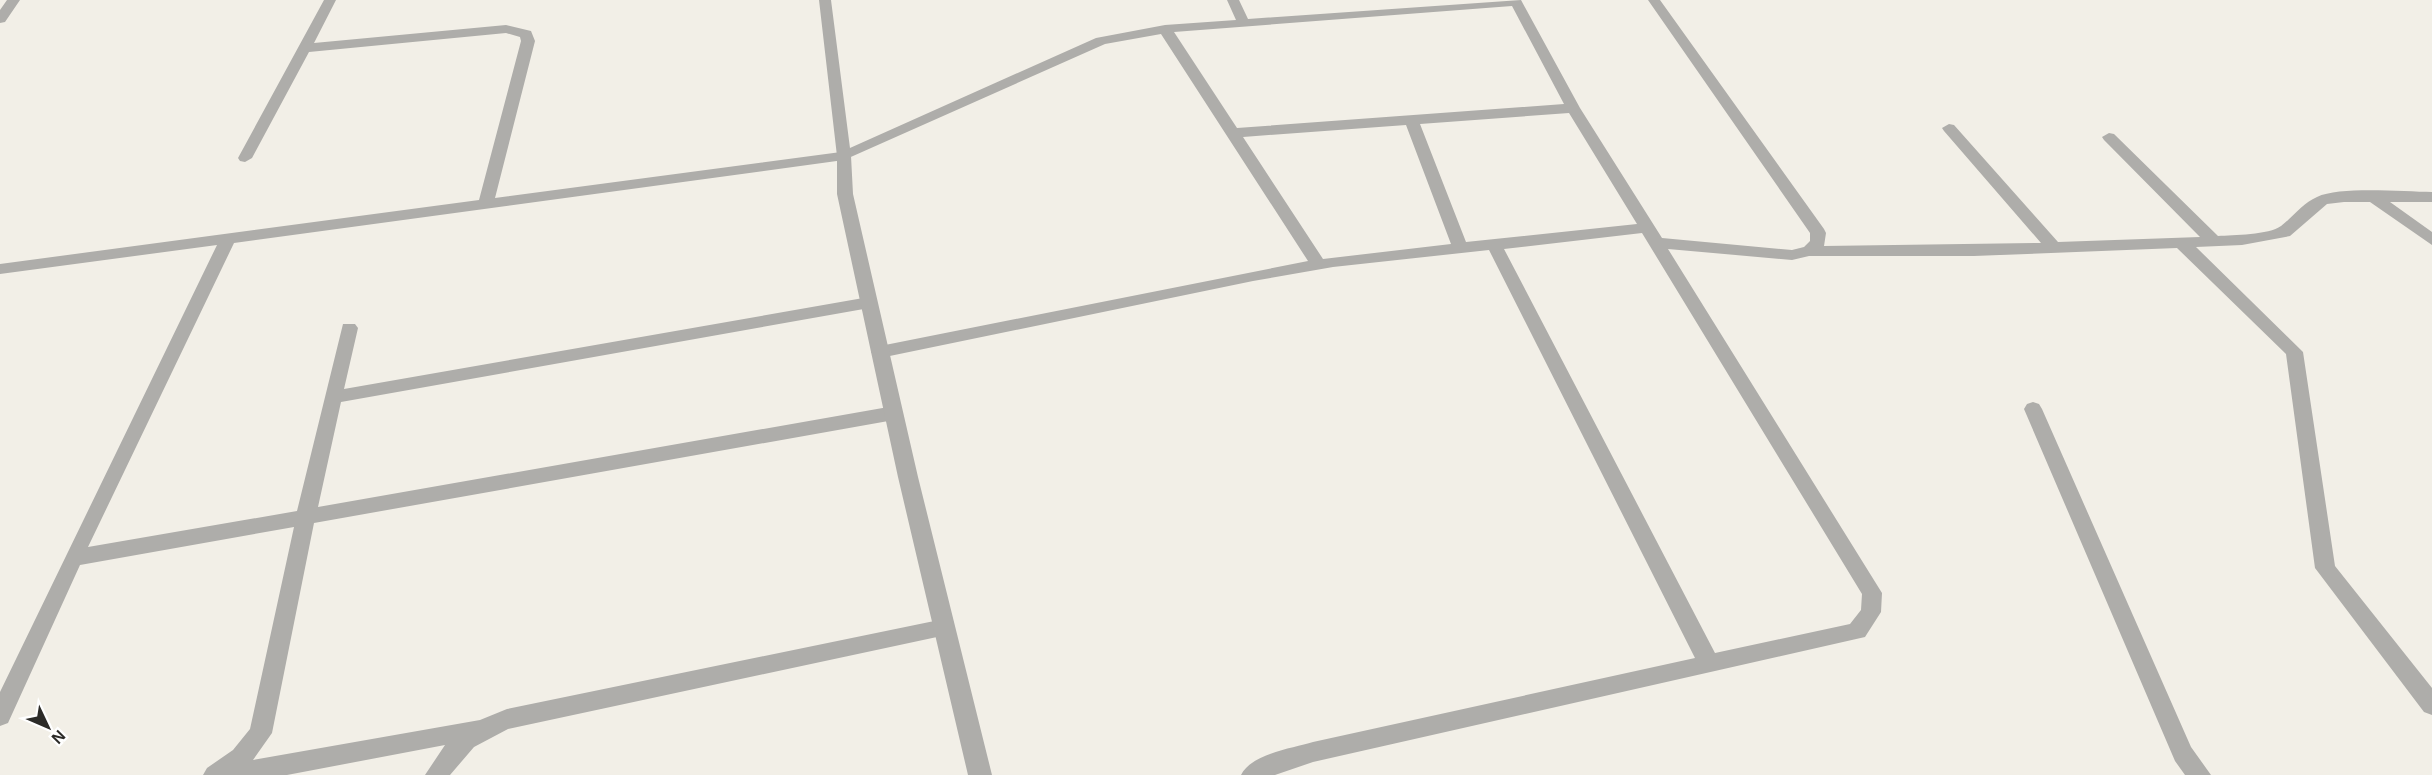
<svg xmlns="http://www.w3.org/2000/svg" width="2432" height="775" font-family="Helvetica,sans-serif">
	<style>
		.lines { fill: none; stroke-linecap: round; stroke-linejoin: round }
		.minor { fill: #aeadaa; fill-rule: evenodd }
		.tertiary { fill: #aeadaa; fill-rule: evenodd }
	</style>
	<rect width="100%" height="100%" fill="#f2efe7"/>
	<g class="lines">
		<path class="minor" d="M 324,0 L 336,0 L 314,43 L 506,25 L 531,31 L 535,41 L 495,198 L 841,152 L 1096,38 L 1165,25 L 1236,20 L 1227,0 L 1239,0 L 1248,19 L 1521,0 L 1580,108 L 1662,238 L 1792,250 L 1804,247 L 1810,241 L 1810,233 L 1648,0 L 1660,0 L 1824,229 L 1826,233 L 1824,246 L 2041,243 L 1944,131 L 1942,128 L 1949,124 L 1954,125 L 2058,242 L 2200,237 L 2104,140 L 2102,137 L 2109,133 L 2114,134 L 2218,236 C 2233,235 2269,235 2281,226 C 2293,217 2303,203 2317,197 C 2340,186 2404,192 2432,192 L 2432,202 L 2390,202 L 2432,232 L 2432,245 L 2370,202 L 2344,202 L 2327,204 L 2290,236 L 2242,245 L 2196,247 L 2303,352 L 2335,566 L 2432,688 L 2432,715 L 2424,712 L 2315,568 L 2286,354 L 2177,248 L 1974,256 L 1809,256 L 1792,260 L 1668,249 L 1882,593 L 1881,612 L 1865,637 L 1313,762 L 1275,775 L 1241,775 C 1251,754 1293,748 1313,742 L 1695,658 L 1489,250 L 1333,267 L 1253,281 L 880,358 L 874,356 L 871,352 L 874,348 L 880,346 L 1308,261 L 1161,34 L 1105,44 L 844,160 L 234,243 L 88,547 L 297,511 L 343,324 L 355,324 L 358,328 L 344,389 L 869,297 L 877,303 L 875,307 L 341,402 L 318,507 L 894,406 L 900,408 L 903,413 L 900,418 L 894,420 L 314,523 L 272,733 L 253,760 L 480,720 L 507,709 L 944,619 L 951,622 L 955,628 L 951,634 L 508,729 L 474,747 L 450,775 L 425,775 L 445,745 L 287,775 L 203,775 L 207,768 L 233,750 L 250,729 L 294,527 L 80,565 L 8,723 L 0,726 L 0,692 L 217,245 L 0,274 L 0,264 L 479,200 L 521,41 L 520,37 L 506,33 L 309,52 L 252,158 L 245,162 L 240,161 L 238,158 ZM 1512,6 L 1564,104 L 1237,128 L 1174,32 ZM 1569,113 L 1637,224 L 1466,242 L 1420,124 ZM 1406,125 L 1451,244 L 1323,259 L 1243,137 ZM 1642,233 L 1862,594 L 1861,610 L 1850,624 L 1715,653 L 1504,249 Z
			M 2033,402 L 2039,404 L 2042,409 L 2191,747 L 2211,775 L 2185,775 L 2175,761 L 2024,409 L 2027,404 Z"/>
		<path class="tertiary" d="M 7,0 L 20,0 L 5,22 L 0,23 L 0,10 Z
			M 819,0 L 831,0 L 851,156 L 853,194 L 918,477 L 992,775 L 968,775 L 898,477 L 837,194 L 837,156 Z"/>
	</g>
	<g transform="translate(48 727) rotate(134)" stroke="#ffffff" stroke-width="4.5" paint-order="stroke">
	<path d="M0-4.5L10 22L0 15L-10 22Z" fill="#2c2b28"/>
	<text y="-9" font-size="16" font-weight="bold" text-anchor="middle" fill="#2c2b28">N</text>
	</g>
</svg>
